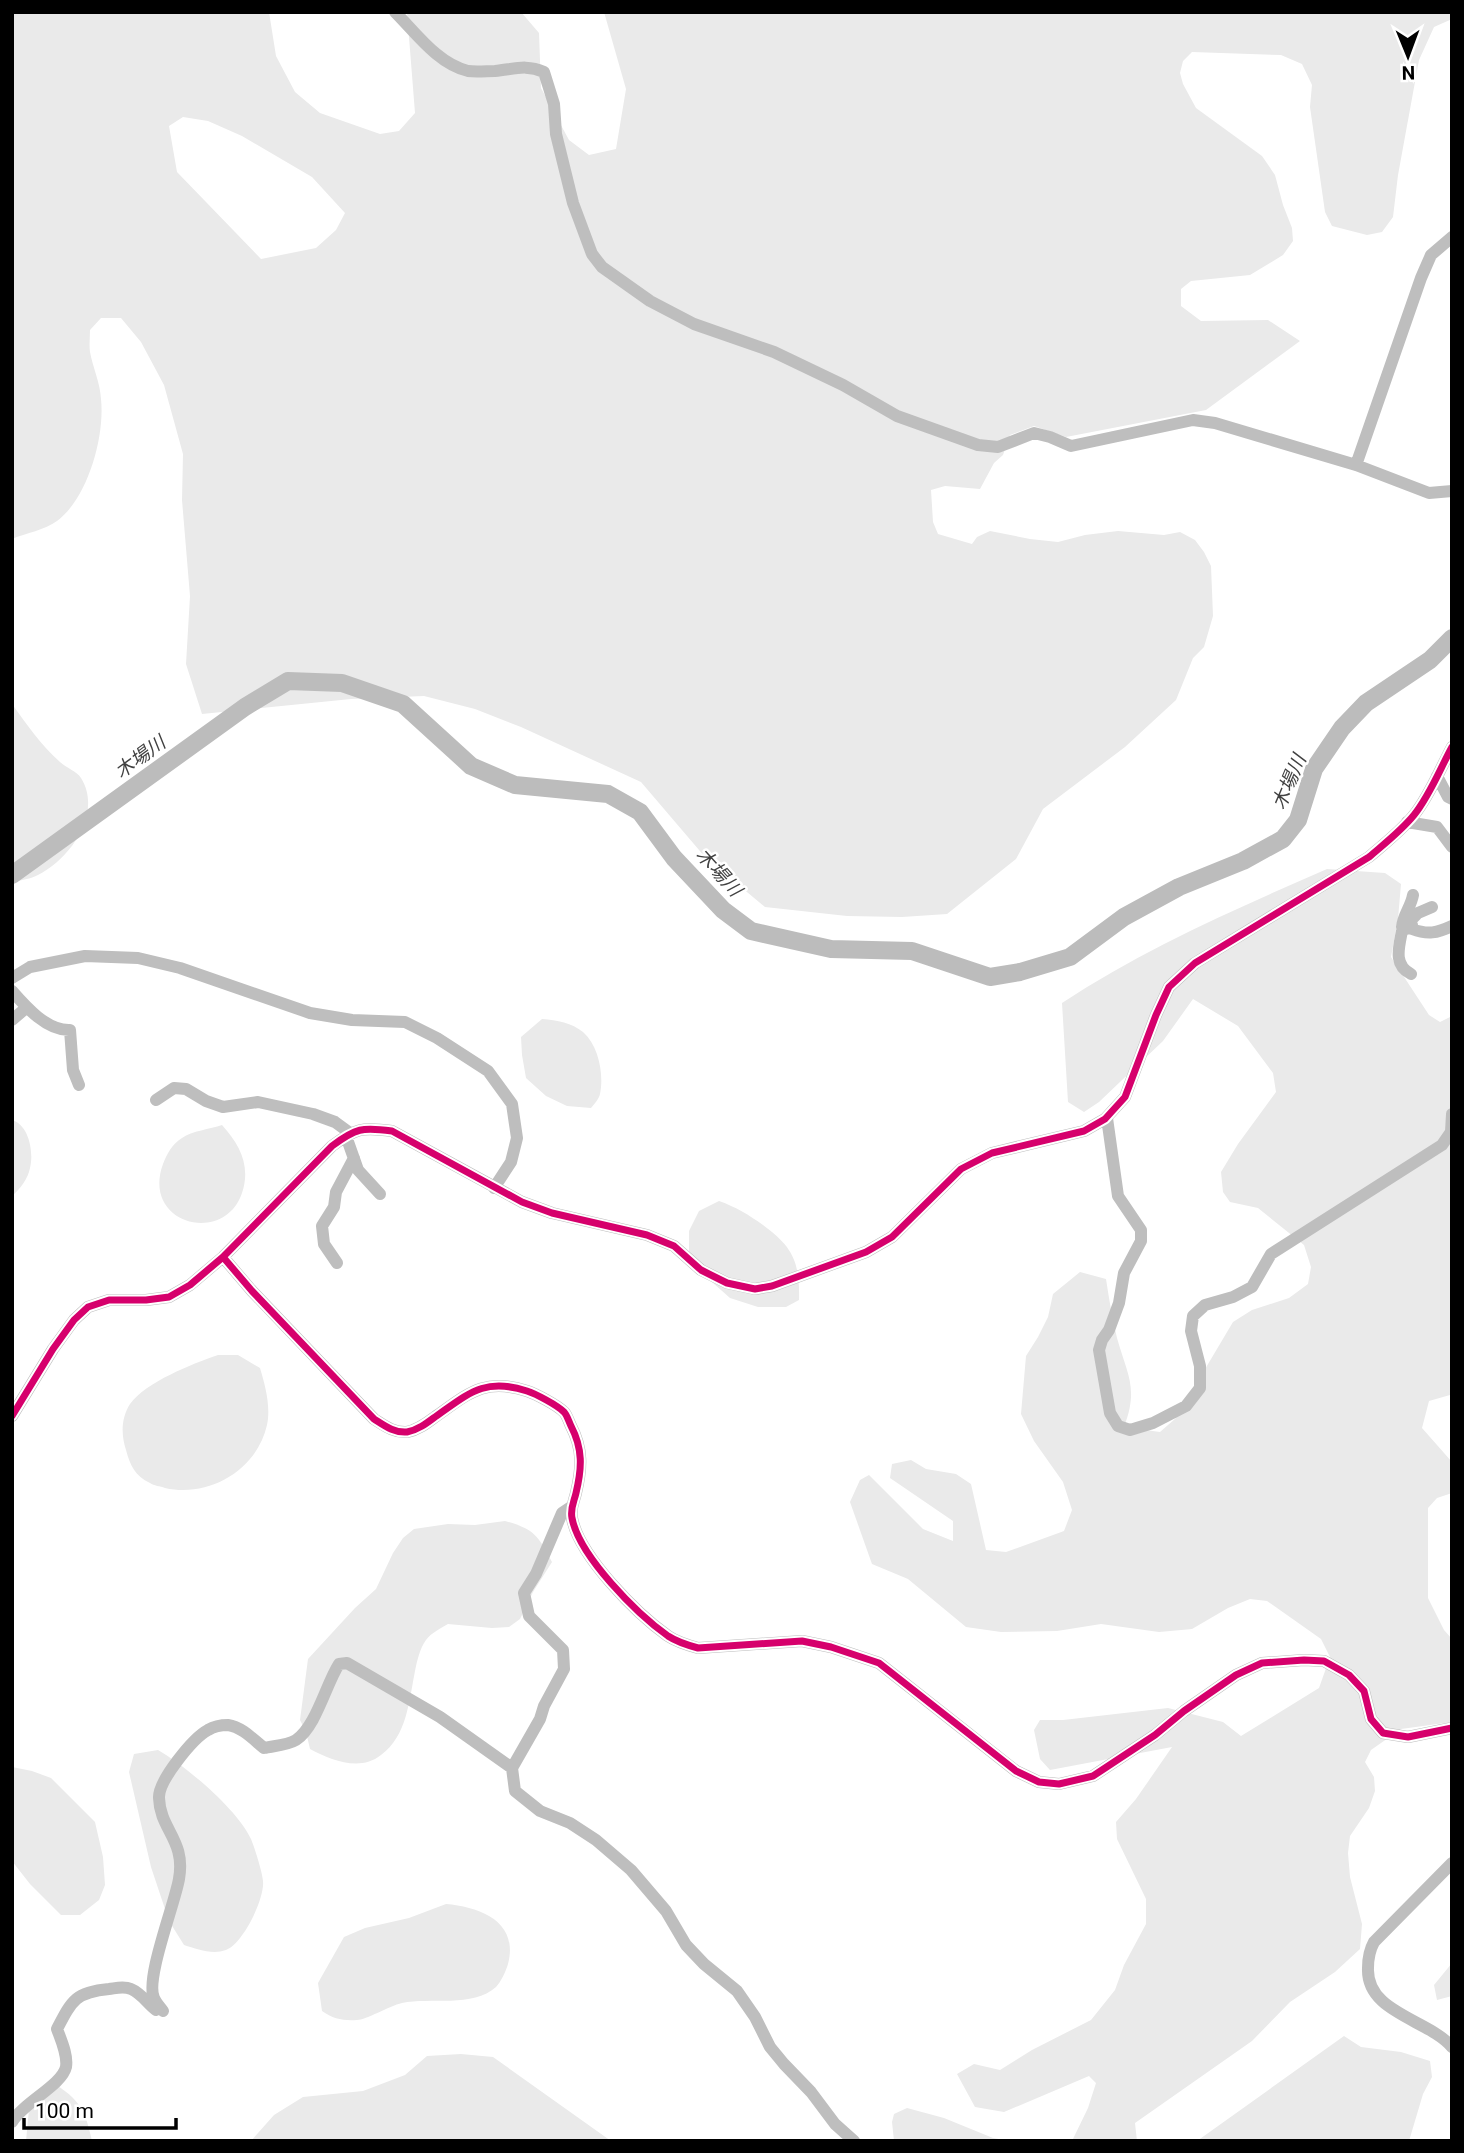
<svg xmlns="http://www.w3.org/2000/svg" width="1464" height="2153" font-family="Roboto,'Noto Sans JP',sans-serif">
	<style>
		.green { fill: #eaeaea; fill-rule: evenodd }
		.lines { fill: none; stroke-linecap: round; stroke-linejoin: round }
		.river { stroke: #bcbcbc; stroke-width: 18 }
		.minor { stroke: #bebebe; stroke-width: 12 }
		.cycleway-casing { stroke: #fff; stroke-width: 11 }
		.cycleway { stroke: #d6006c; stroke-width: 7 }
		.labels { text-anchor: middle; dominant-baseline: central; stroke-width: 5; stroke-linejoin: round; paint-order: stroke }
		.water-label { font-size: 19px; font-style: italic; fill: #414141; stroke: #fff }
	</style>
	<rect width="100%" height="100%" fill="#fff"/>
	<path class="green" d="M 12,12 L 269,12 L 276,56 L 295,92 L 320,113 L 380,134 L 399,131 L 415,113 L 407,12 L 521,12 L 539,33 L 541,88 L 569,140 L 589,155 L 616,149 L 626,89 L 604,12 L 1452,12 L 1452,19 L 1434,27 L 1419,60 L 1398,175 L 1393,217 L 1382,232 L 1367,235 L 1332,226 L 1325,212 L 1310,107 L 1312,85 L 1302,64 L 1281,55 L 1192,52 L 1183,61 L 1180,73 L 1183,84 L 1196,108 L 1262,156 L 1275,175 L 1283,205 L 1292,228 L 1293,241 L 1283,255 L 1250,275 L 1191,281 L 1181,289 L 1181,306 L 1201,321 L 1268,320 L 1300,341 L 1206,410 L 1066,437 L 1034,426 L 1010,435 L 1003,455 L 994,463 L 980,489 L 945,486 L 931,490 L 933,522 L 938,534 L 972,544 L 977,537 L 990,531 L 1030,539 L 1058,542 L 1085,535 L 1118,531 L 1164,535 L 1180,532 L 1195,540 L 1204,552 L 1211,566 L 1213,616 L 1204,647 L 1193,658 L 1176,700 L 1125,747 L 1043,809 L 1016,859 L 947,914 L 902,917 L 847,916 L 765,907 L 705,857 L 641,782 L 521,727 L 475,709 L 424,696 L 351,699 L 202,714 L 186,664 L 190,596 L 182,500 L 183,454 L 164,385 L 141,342 L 121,318 L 101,318 L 90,330 C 90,337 89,345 90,352 C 93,368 100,382 101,399 C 105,436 88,498 57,521 C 45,530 26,533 12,539 ZM 183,117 L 208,121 L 242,136 L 312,177 L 345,213 L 336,230 L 316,248 L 261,259 L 177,172 L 169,126 Z
		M 12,704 C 27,725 41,745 60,762 C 66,768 77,771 81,778 C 103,813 70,859 38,875 C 31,879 21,880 12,882 Z
		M 1327,869 L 1385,873 L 1401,884 L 1398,919 L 1391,957 L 1429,1015 L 1440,1022 L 1452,1016 L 1452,1397 L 1450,1395 L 1429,1401 L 1422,1428 L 1452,1462 L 1452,1493 L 1437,1498 L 1428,1508 L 1428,1598 L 1444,1630 L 1452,1639 L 1452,1722 L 1401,1729 L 1371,1750 L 1365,1762 L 1374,1777 L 1375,1791 L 1369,1808 L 1350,1836 L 1348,1853 L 1350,1877 L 1362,1924 L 1360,1949 L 1335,1972 L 1290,2002 L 1252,2041 L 1135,2123 L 1137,2141 L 1072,2141 L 1088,2108 L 1096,2083 L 1089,2076 L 1004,2112 L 975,2107 L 957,2074 L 974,2064 L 1000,2070 L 1032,2050 L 1091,2020 L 1115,1990 L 1124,1965 L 1146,1924 L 1146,1899 L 1117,1839 L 1116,1822 L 1136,1799 L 1172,1747 L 1050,1770 L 1040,1759 L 1034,1730 L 1040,1720 L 1063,1720 L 1168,1708 L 1223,1722 L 1241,1736 L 1319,1688 L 1330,1657 L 1321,1639 L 1267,1601 L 1250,1599 L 1228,1608 L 1192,1629 L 1159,1632 L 1101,1624 L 1057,1631 L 1001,1632 L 966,1627 L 908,1579 L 872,1564 L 850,1502 L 860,1480 L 869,1475 L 923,1529 L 953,1541 L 953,1521 L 890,1478 L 892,1464 L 911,1460 L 926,1469 L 956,1474 L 971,1484 L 986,1550 L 1006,1552 L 1064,1531 L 1072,1510 L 1063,1482 L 1034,1441 L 1021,1414 L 1026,1356 L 1038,1337 L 1048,1317 L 1053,1294 L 1080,1272 L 1106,1279 C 1109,1298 1112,1318 1117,1338 C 1127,1374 1139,1388 1124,1427 L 1160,1432 L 1176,1418 L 1233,1322 L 1252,1310 L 1289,1298 L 1308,1284 L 1311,1267 L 1304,1245 L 1258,1208 L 1230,1202 L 1223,1192 L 1221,1172 L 1238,1144 L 1276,1092 L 1273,1073 L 1238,1026 L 1193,999 L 1163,1041 L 1099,1102 L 1084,1112 L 1068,1102 L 1062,1003 C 1145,948 1236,909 1327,869 Z
		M 542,1019 C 557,1020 572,1023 583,1032 C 599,1046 604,1075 600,1094 C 599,1099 595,1103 591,1108 L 567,1106 L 546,1096 L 526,1078 L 522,1055 L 521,1037 Z
		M 12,1120 C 29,1125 34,1152 30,1168 C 28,1179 20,1189 12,1196 Z
		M 222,1125 C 240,1145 251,1166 242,1193 C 224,1246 141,1224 163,1164 C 167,1154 172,1144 182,1138 C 192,1131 210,1129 222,1125 Z
		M 719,1201 C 736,1207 749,1215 763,1225 C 793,1247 800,1262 799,1300 L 786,1307 L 758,1307 L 730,1298 L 704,1275 L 689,1252 L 689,1231 L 699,1211 Z
		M 218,1355 L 238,1355 L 260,1368 C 265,1385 271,1406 267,1425 C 257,1470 209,1498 165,1488 C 160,1486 154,1486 150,1483 C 135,1476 130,1465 126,1450 C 121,1435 121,1418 130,1404 C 146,1382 192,1364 218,1355 Z
		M 505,1521 C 534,1529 538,1535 552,1562 L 533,1592 L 520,1619 L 509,1627 L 492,1628 L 448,1624 C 441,1628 431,1633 426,1640 C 420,1648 417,1661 415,1671 C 409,1701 407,1736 381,1755 C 360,1772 331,1760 310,1749 L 306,1732 L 300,1720 L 308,1659 L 355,1608 L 376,1589 L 393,1553 L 403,1538 L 414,1529 L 448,1524 L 475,1525 Z
		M 158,1750 C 187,1767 237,1809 251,1839 C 255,1849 262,1871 263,1881 C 265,1898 243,1944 226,1950 C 212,1955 197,1949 184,1945 L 169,1921 L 151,1867 L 129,1772 L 134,1754 Z
		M 12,1767 L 32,1771 L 51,1778 L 95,1822 L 103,1857 L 105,1885 L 99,1900 L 80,1915 L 61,1915 L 30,1884 L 12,1861 Z
		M 446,1904 C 481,1907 519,1922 508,1964 C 506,1971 501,1982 496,1987 C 473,2008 430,1997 402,2003 C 389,2006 366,2020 357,2020 C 344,2021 333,2019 322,2011 L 318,1983 L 344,1937 L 365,1928 L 409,1918 Z
		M 1452,1963 L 1452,1996 L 1437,2000 L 1434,1985 Z
		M 1344,2036 L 1361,2047 L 1401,2052 L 1430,2061 L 1432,2077 L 1423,2094 L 1409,2141 L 1197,2141 Z
		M 461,2054 L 493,2057 L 611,2141 L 251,2141 L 274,2115 L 303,2097 L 363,2091 L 405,2075 L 427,2056 Z
		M 52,2082 C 80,2100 85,2109 92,2141 L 26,2141 L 30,2098 Z
		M 907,2108 L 944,2118 L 993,2138 L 1010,2141 L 894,2141 L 892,2122 L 894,2114 Z"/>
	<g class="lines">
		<path class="river" d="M 12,875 L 245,707 L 288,681 L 342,683 L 403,704 L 471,766 L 515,785 L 608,794 L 640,812 L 674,858 L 723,910 L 751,931 L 831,949 L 912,951 L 990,977 L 1020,972 L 1070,957 L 1124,917 L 1179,887 L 1243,861 L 1283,839 L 1298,820 L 1314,769 L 1342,728 L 1366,703 L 1430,660 L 1452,638"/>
		<path class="minor" d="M 395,12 C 416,33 438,64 468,71 C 476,72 487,71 495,71 C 515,69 526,64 544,72 L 554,104 L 556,134 L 573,203 L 592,254 L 602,267 L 650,301 L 694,324 L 774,352 L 843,385 L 897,416 L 978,445 L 998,447 L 1034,433 L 1050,437 L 1071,446 L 1193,420 L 1215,423 L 1356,465 L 1429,493 L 1452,491
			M 1356,465 L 1421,278 L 1431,255 L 1452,237
			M 1437,776 L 1448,797 L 1452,799
			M 1407,822 L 1437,827 L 1452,847
			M 1432,907 L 1418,913 L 1411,920 L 1412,929 C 1428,935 1437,933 1452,926
			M 1402,927 C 1403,915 1411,907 1413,895
			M 1411,974 C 1393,965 1399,947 1402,931 L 1412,925
			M 12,978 L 30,967 L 85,956 L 138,958 L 180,968 L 310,1013 L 352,1020 L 405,1022 L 437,1038 L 488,1071 L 512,1104 L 517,1138 L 511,1162 L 494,1188
			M 12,991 C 26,1007 47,1031 70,1030 L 73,1070 L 79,1085
			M 12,1020 L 26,1008
			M 156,1100 L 174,1088 L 186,1089 L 206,1101 L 223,1107 L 258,1102 L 313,1114 L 335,1122 L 350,1133
			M 1107,1118 L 1118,1196 L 1141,1230 L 1141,1241 L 1124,1273 L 1119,1303 L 1109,1330 L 1102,1340 L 1099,1350 L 1110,1413 L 1118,1426 L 1130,1430 L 1153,1423 L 1186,1406 L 1200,1388 L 1200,1366 L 1191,1331 L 1193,1316 L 1205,1305 L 1233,1297 L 1252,1287 L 1271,1254 L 1442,1145 L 1451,1132 L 1452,1114
			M 346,1136 L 358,1170 L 380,1194
			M 223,1257 L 252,1291 L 374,1419 C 385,1426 394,1433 407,1432 C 418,1430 427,1423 435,1417 C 468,1394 484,1377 527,1391 C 536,1394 557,1405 564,1412 C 567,1415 569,1422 571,1426 C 583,1449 582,1468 576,1493 C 574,1502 570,1508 572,1518 C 579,1556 637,1614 668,1636 C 677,1642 687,1645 698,1648 L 802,1641 L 831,1647 L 879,1663 L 1016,1771 L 1039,1782 L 1059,1784 L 1093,1776 L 1155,1735 L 1184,1711 L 1236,1675 L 1262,1663 L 1304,1660 L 1324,1661 L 1349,1675 L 1364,1691 L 1371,1719 L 1383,1733 L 1408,1737 L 1452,1728
			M 337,1263 L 324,1244 L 322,1226 L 334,1207 L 336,1192 L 354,1158
			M 12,1416 L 53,1349 L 74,1320 L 88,1307 L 109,1300 L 146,1300 L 169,1297 L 190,1285 L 223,1257 L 332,1146 C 356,1128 362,1127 392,1131 L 522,1202 L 552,1213 L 647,1235 L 674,1246 L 701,1270 L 727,1283 L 755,1289 L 772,1286 L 866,1252 L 892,1237 L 961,1169 L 992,1153 L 1084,1131 L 1105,1119 L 1125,1097 L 1156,1015 L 1169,987 L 1195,963 L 1369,857 C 1384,844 1401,831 1414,815 C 1430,795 1440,769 1452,747
			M 571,1507 L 562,1513 L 536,1574 L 524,1593 L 529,1616 L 563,1650 L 564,1669 L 544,1706 L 540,1719 L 512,1768 L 515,1791 L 540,1811 L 570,1823 L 596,1840 L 631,1870 L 666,1911 L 686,1945 L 704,1964 L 737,1991 L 755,2017 L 770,2047 L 784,2064 L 811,2092 L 835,2124 L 854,2141
			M 1452,1863 L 1374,1942 C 1369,1951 1368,1958 1368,1968 C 1366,2013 1428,2019 1452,2047
			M 163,2011 C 160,2007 156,2003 154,1998 C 145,1979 175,1903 179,1879 C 186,1840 160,1830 159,1798 C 158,1781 193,1738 208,1730 C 213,1727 222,1725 228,1725 C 242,1727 254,1740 264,1748 C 273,1746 288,1745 296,1740 C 316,1727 326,1684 339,1664 L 347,1663 L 440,1717 L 512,1768
			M 12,2122 C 23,2103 62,2085 66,2067 C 68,2055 61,2040 57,2029 C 72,2000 76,1992 109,1989 C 117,1988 124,1986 131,1989 C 141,1993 148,2004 156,2010"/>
		<g class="cycleway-casing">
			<path id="cycleway" d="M 223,1257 L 252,1291 L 374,1419 C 385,1426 394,1433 407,1432 C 418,1430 427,1423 435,1417 C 468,1394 484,1377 527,1391 C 536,1394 557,1405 564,1412 C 567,1415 569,1422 571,1426 C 583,1449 582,1468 576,1493 C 574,1502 570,1508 572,1518 C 579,1556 637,1614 668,1636 C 677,1642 687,1645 698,1648 L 802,1641 L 831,1647 L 879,1663 L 1016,1771 L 1039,1782 L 1059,1784 L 1093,1776 L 1155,1735 L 1184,1711 L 1236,1675 L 1262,1663 L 1304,1660 L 1324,1661 L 1349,1675 L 1364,1691 L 1371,1719 L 1383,1733 L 1408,1737 L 1452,1728
				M 12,1416 L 53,1349 L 74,1320 L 88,1307 L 109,1300 L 146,1300 L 169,1297 L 190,1285 L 223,1257 L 332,1146 C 356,1128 362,1127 392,1131 L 522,1202 L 552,1213 L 647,1235 L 674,1246 L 701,1270 L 727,1283 L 755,1289 L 772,1286 L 866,1252 L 892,1237 L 961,1169 L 992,1153 L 1084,1131 L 1105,1119 L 1125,1097 L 1156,1015 L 1169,987 L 1195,963 L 1369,857 C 1384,844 1401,831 1414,815 C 1430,795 1440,769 1452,747"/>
		</g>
		<use href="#cycleway" class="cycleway"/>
	</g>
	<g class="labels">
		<g class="water-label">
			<text transform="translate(140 757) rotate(-36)">木場川</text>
			<text transform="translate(1289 782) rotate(-67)">木場川</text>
			<text transform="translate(719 872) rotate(48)">木場川</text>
		</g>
	</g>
	<rect width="1464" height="2153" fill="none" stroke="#000000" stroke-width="28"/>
	<g transform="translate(1408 56) rotate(179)" stroke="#ffffff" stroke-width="5" paint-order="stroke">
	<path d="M0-5L12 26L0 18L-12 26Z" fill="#000000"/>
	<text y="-10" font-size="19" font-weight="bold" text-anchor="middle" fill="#000000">N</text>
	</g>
	<path d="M24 2118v10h152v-10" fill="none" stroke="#000000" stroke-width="3.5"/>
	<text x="35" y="2118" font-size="21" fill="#000000" stroke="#ffffff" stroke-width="5" paint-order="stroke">100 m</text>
</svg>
